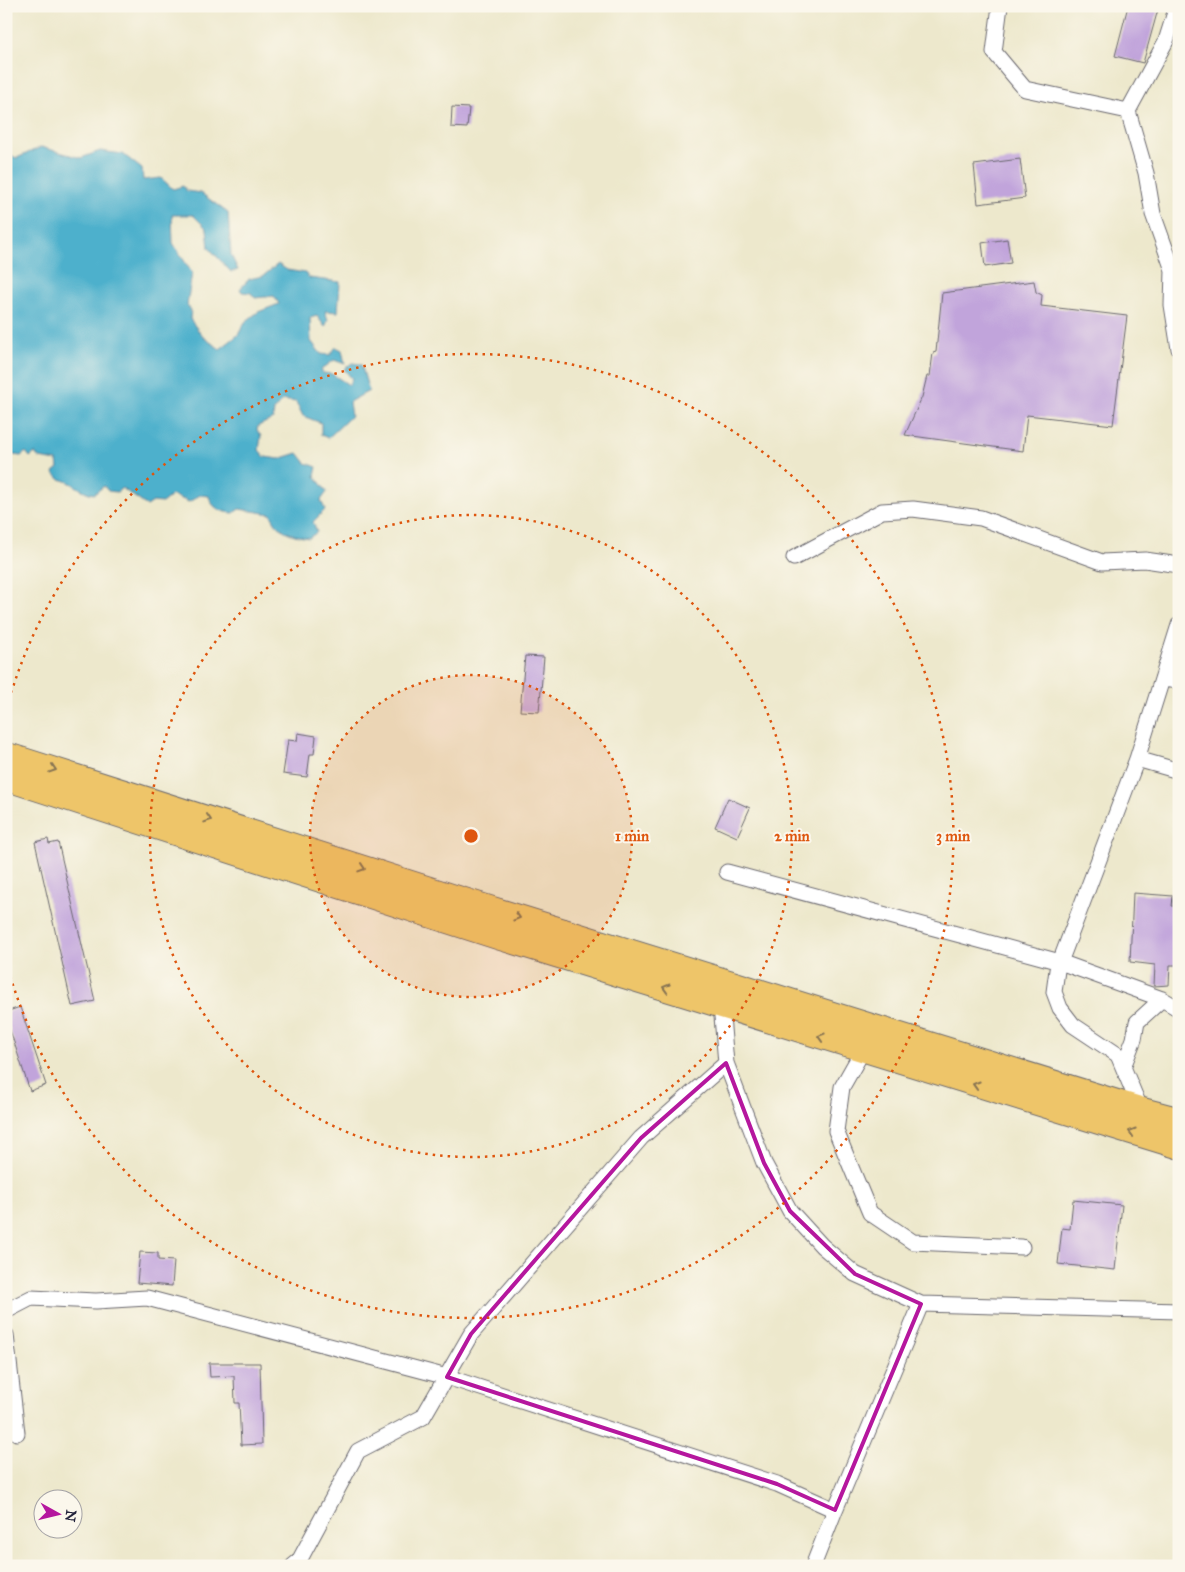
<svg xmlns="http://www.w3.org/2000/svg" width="1185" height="1572" font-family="'IM FELL Great Primer',serif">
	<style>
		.water { fill: #4db0cc; stroke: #386984 }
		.building { fill: #c1a4db }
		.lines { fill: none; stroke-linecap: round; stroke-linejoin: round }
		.minor-casing { stroke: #69676e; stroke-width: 17 }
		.trunk-casing { stroke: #69676e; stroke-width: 27 }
		.minor { stroke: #fff; stroke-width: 15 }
		.trunk { stroke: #eec569; stroke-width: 25 }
		.oneway { stroke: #887452 }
		.marked { fill: none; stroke: #b5179e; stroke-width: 4; stroke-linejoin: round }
		.ring { fill: none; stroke: #de560e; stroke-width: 2.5; stroke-dasharray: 2.5 5 }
		.centre { fill: #de560e; stroke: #fbf7ec; stroke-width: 2.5 }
		.ring-label { font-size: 15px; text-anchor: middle; font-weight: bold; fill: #de560e; stroke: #fbf7ec; stroke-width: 4; stroke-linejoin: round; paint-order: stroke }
	</style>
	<rect width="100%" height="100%" fill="#fbf7ec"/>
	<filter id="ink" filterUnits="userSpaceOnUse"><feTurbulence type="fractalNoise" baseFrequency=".02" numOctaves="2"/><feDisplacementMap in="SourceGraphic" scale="10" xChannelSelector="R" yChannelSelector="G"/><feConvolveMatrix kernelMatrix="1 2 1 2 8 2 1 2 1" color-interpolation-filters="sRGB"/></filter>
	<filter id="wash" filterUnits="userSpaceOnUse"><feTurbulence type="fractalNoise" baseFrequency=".0096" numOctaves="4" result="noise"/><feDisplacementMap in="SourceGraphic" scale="20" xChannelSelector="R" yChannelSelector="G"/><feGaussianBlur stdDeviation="1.12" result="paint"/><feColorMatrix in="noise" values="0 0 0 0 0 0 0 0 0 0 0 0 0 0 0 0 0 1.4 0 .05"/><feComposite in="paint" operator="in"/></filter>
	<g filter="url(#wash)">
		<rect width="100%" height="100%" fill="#ede8cc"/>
		<path class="water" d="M 41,147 L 81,158 L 100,151 L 123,154 L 142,169 L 143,180 L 161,178 L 173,189 L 183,186 L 187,191 L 201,193 L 228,213 L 231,255 L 238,270 L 231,272 L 209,248 L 207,229 L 193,215 L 172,215 L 173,243 L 192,273 L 187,305 L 191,310 L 190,319 L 203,337 L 220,349 L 238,335 L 245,322 L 258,312 L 279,304 L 274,296 L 255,298 L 251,293 L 242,292 L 240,289 L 249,279 L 263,276 L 278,264 L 287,270 L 305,273 L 309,278 L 340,282 L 338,312 L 325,311 L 328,320 L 325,327 L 317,316 L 310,318 L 311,341 L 321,354 L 330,355 L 336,347 L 342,350 L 345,364 L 334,360 L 321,370 L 323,373 L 332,374 L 349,385 L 352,379 L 344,369 L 352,363 L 361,364 L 369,391 L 349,402 L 351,416 L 328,438 L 321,435 L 321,423 L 303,416 L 296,402 L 283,400 L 274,410 L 273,419 L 258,426 L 257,430 L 261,436 L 259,450 L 265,457 L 279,459 L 298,453 L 306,463 L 317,467 L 315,476 L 327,492 L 321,500 L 325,510 L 313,522 L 317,532 L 309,538 C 291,535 277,531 271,514 L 239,509 L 234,513 C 222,512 212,509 209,496 L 200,495 L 189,502 L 172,495 L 162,503 L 153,502 L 147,506 L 122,488 L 117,492 L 108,491 L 104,486 L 94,494 C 80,492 73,481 59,479 L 53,472 L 58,468 L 57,461 L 39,458 L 35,453 L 30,457 L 26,452 L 21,456 L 6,454 L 6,154 L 17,158 Z"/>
		<g id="blocks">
			<path class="building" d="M 1128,6 L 1159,6 L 1143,63 L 1115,56 Z
				M 452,107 L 469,108 L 467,128 L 451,127 Z
				M 1020,159 L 1025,198 L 978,204 L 974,165 Z
				M 1007,239 L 1011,263 L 985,267 L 982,243 Z
				M 1034,281 L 1036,292 L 1042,295 L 1041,306 L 1127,316 L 1113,425 L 1027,415 L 1023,451 L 905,435 L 922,397 L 927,376 L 930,376 L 933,353 L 936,352 L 942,293 Z
				M 525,656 L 544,657 L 539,712 L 520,711 Z
				M 298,733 L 316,736 L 314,754 L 310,754 L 307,777 L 283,774 L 288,740 L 297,741 Z
				M 728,798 L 750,808 L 737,837 L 715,827 Z
				M 48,839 L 49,844 L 58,842 L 95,1001 L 72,1006 L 35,842 Z
				M 1133,893 L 1173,896 L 1172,906 L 1179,907 L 1179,965 L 1170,965 L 1169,985 L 1154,986 L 1155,965 L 1130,962 Z
				M 20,1007 L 46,1085 L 30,1091 L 6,1018 L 6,1012 Z
				M 1073,1200 L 1122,1205 L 1115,1270 L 1058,1264 L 1062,1228 L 1070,1229 Z
				M 140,1252 L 158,1253 L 158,1260 L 174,1261 L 172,1286 L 137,1283 Z
				M 209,1363 L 260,1363 L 262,1444 L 241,1445 L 239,1403 L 235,1403 L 234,1376 L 210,1377 Z"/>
		</g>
	</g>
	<g filter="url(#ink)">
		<use href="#blocks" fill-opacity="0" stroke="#69676e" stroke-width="1"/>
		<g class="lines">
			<g class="minor-casing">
				<path id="minor" d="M 1000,6 L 994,52 L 1025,89 L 1128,111
					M 1128,111 L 1146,173 L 1153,214 L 1173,270 L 1172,305 L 1179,349
					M 1128,111 L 1166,41 L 1177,6
					M 794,558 L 882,511 L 913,509 L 981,518 L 1102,562 L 1145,560 L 1179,565
					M 1162,679 L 1179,681
					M 1137,759 L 1179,771
					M 727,872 L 1060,962 L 1162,999
					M 863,1050 L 842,1087 L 836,1131 L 870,1213 L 913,1242 L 1022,1247
					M 726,1063 L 764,1163 L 790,1211 L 822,1246 L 855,1274 L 921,1304 L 1179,1311
					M 1123,1067 L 1134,1039 L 1137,1022 L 1162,999 L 1179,1009
					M 1141,1110 L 1118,1055 L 1073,1025 L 1060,1008 L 1054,992 L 1057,970 L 1137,759 L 1179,625
					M 6,1311 L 31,1298 L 96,1301 L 147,1298 L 447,1377 L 777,1484 L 835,1510 L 921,1304
					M 6,1335 L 17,1433
					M 293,1566 L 299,1561 L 358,1451 L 423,1417 L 471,1334 L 641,1138 L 726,1063 L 721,1005
					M 813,1566 L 835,1510"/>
			</g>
			<g class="trunk-casing">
				<path id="trunk" d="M 6,755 L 491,909 L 1141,1110 L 1179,1120
					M 6,778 L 499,937 L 1179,1146"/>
			</g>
			<use href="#minor" class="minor"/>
			<use href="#trunk" class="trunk"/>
		</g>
		<defs><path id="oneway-chevron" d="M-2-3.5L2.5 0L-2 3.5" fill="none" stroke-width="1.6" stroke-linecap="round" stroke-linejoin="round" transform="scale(1.25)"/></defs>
		<g class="oneway">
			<use href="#oneway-chevron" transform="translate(53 769) rotate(18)"/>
			<use href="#oneway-chevron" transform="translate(208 819) rotate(18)"/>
			<use href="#oneway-chevron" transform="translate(362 868) rotate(18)"/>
			<use href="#oneway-chevron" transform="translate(517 917) rotate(17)"/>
			<use href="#oneway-chevron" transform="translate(666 988) rotate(-163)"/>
			<use href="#oneway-chevron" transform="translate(821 1037) rotate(-163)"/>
			<use href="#oneway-chevron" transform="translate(976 1085) rotate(-163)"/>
			<use href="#oneway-chevron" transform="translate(1132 1132) rotate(-163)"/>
		</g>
	</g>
	<path class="marked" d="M 726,1063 L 764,1163 L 790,1211 L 855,1274 L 921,1304 L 835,1510 L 777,1484 L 447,1377 L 471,1334 L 641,1138 Z"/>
	<circle cx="471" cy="836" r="161" fill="#de560e" fill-opacity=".12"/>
	<g class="ring">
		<circle cx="471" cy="836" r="161"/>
		<circle cx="471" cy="836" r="321"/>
		<path d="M7 707A482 482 0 1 1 7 965"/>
	</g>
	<circle cx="471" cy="836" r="8" class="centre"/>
	<g class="ring-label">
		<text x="632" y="841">1 min</text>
		<text x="792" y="841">2 min</text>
		<text x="953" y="841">3 min</text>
	</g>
	<rect width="1185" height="1572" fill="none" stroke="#fbf7ec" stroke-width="25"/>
	<g transform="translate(58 1514) rotate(98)"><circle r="24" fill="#fbf7ec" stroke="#a4a2a5"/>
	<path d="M0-4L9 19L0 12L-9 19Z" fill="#b5179e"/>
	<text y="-8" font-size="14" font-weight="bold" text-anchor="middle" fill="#22223b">N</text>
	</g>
</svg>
